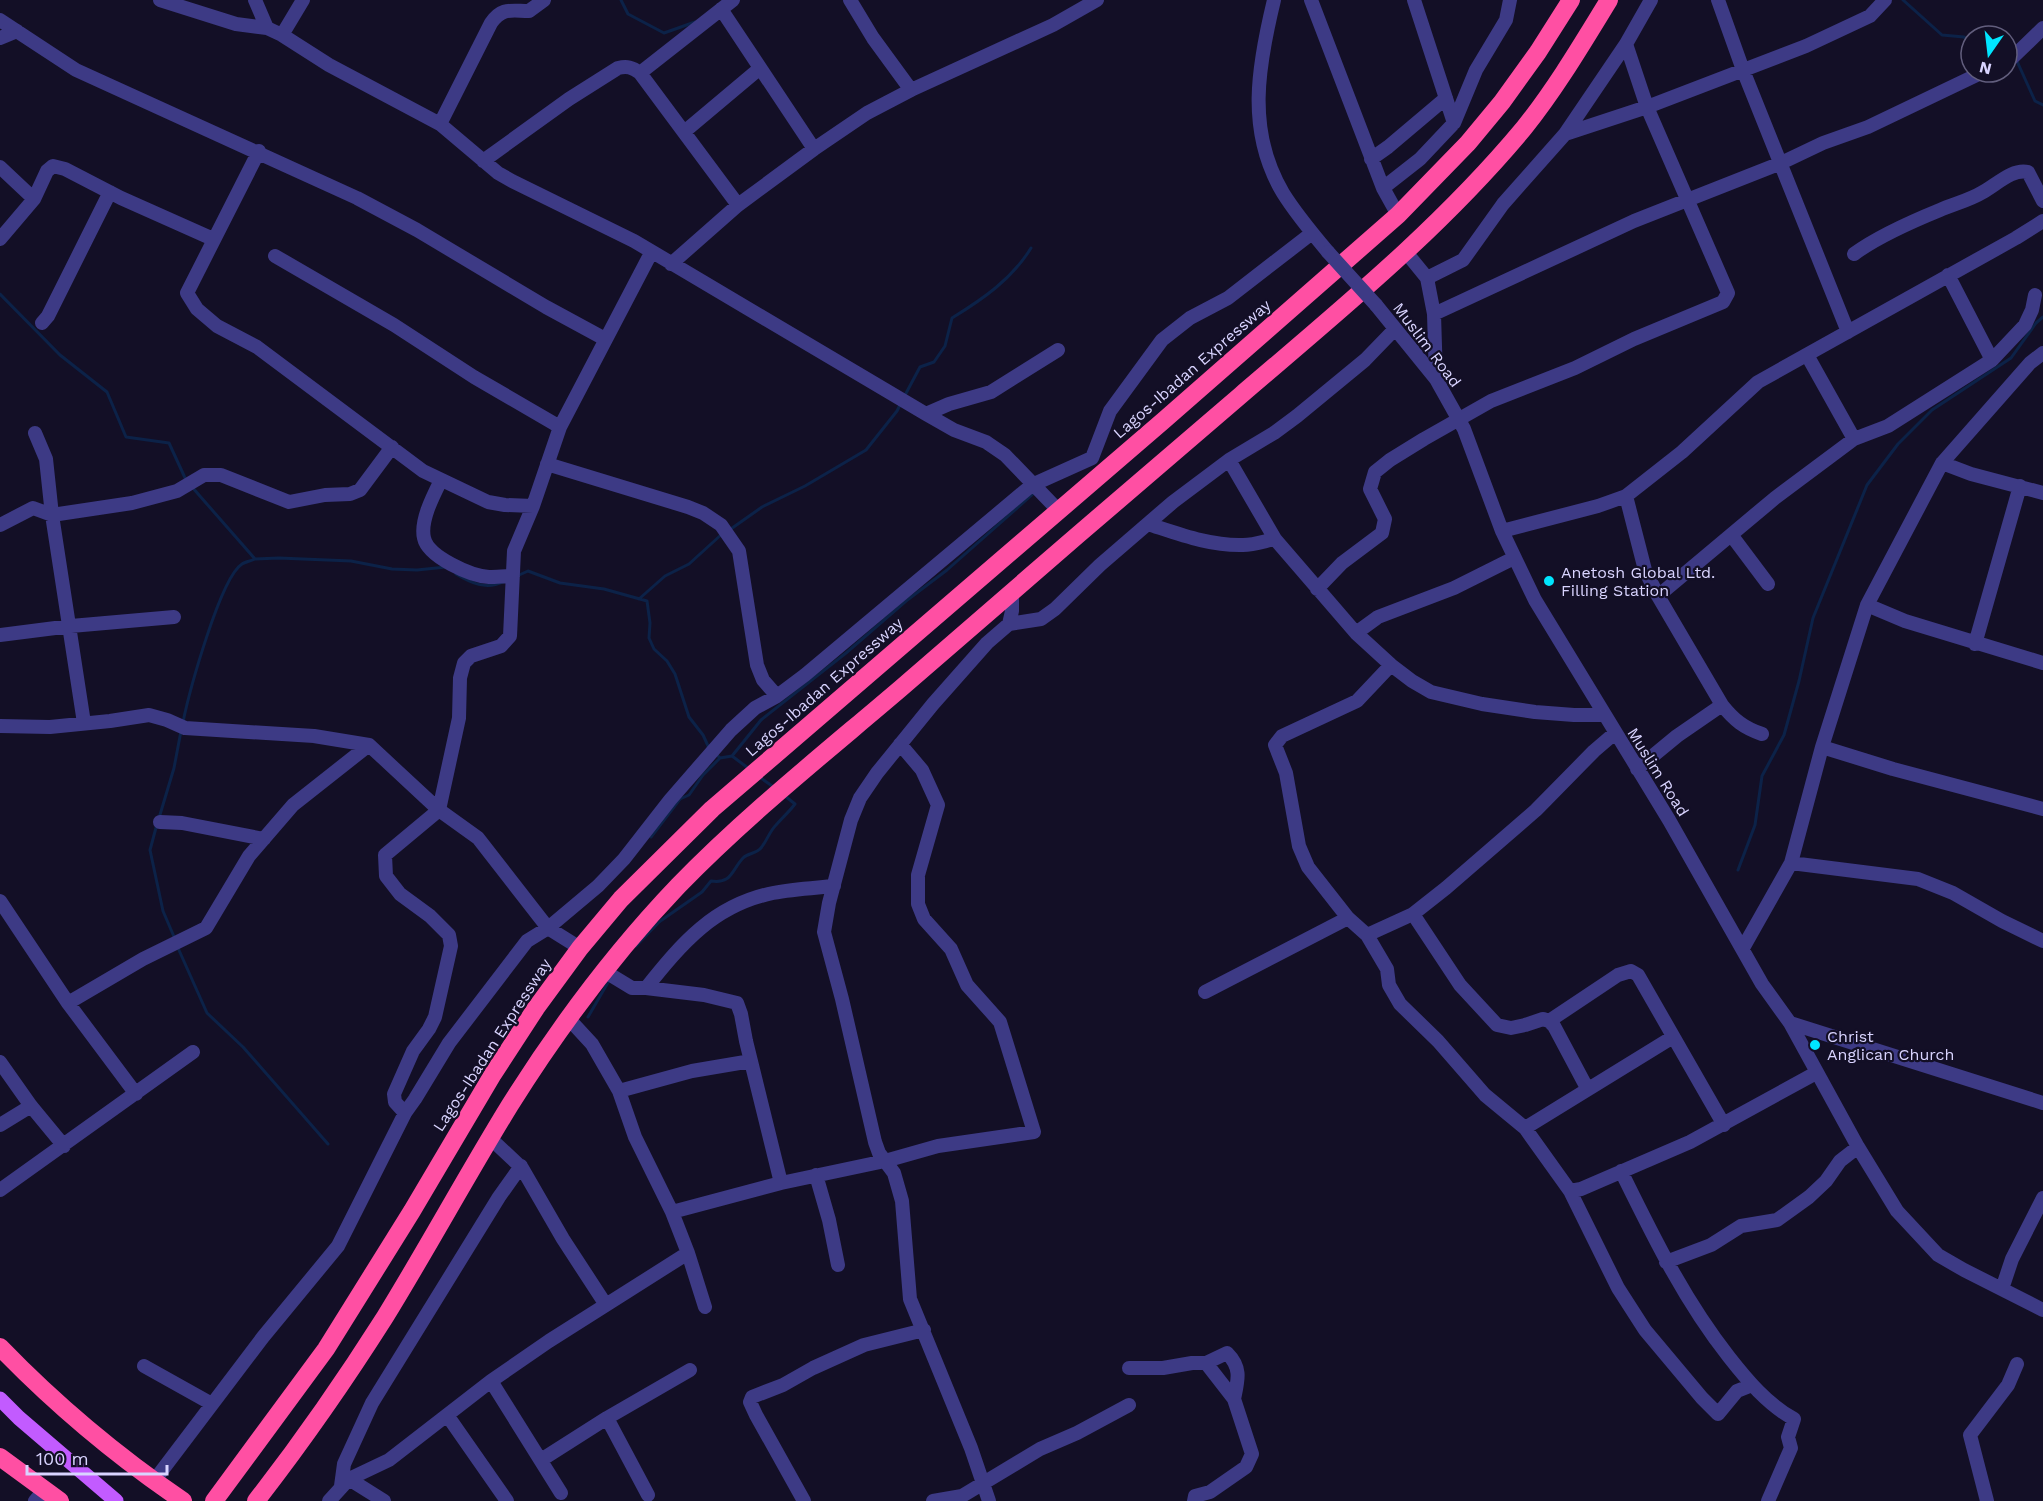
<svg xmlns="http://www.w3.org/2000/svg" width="2043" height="1501" font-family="'Work Sans',sans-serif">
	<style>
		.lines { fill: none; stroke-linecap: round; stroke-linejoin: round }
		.stream { stroke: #0c2248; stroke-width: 3 }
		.minor { stroke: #3d3a85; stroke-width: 14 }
		.major { stroke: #c25bff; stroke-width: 15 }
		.highway { stroke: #ff4fa3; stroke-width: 18 }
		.minor-bridge { stroke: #3d3a85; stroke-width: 14 }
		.poi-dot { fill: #00e5ff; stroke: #130f26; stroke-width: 2 }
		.labels { text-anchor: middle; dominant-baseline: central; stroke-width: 4.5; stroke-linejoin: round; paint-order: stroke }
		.street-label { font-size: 16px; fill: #d9d4ff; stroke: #130f26 }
		.poi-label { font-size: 16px; fill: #d9d4ff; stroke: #130f26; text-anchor: start }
	</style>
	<rect width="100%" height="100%" fill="#130f26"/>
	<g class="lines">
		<path class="stream" d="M 621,0 L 628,14 L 664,33 L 695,22
			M 1903,0 L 1942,35 L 1964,37 L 1971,43
			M 2016,59 L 2035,101 L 2043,105
			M 0,294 L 60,355 L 107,392 L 126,437 L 169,443 L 186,480
			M 904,397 L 920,367 L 934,362 L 945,346 L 952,318 C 983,299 1012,279 1031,248
			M 192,487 L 255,559 L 279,558 L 351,561 L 392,569 L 417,570 L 446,567
			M 728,531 L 762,507 L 805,486 L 866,450 L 897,411 L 901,403
			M 456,574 C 471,583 486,590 503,582
			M 517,576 L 528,571 L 560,583 L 604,589 L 647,601 L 650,623 L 649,638 L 654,649 L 667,661 L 675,674 L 689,717 L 703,735 L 709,748
			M 639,599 L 665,576 L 689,564 L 722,534
			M 183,722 C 189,693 220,578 242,564 C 245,562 251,561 255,559
			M 716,754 L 720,758 L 732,756 L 748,768
			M 732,756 L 761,720 L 846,653 L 906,601 L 947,570 L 1034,493
			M 758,776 L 775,788
			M 159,818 L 174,768 L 181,731
			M 157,824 L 150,850 L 163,911 L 175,939
			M 651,837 L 680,799 L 689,795 L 703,775 L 720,758
			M 1738,870 L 1755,825 L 1762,776 L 1784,735 L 1799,681 L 1813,618 L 1867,485 L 1898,444 L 1932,410 L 2011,358 L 2036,323 L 2043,317
			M 636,946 L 659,922 L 702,892 L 711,881 C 732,884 731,871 743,858 C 748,853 755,854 760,849 C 766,843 769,832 776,825 C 782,818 789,812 795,804 L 785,796
			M 178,948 L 207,1013 L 243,1047 L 328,1144
			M 588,1017 L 610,979"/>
		<path class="minor" d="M 160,0 L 236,24 L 267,28
			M 255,0 L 267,28 L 282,35 L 329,65 L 440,124 L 498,173 L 512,181 L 634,241 L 926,414 L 954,430 L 986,442 L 1005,455 L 1059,511
			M 850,0 L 873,38 L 911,90
			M 1274,0 C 1258,66 1246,131 1283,193 C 1296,214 1312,233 1328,252
			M 1311,0 L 1383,188 L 1398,215
			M 1414,0 L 1454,123
			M 1718,0 L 1743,70 L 1848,332
			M 721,9 L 814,149
			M 0,20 L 76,70 L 357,198 L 417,230 L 546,307 L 605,339
			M 282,35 L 303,0
			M 0,38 L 17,31
			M 2007,61 L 2012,58 L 2043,28
			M 640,73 L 738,205
			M 440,124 L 491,23 C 502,7 511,11 529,11 L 544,0
			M 684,132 L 759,69
			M 1565,134 L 1647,107 L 1806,46 L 1870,16 L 1885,0
			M 259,151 L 187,293 L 197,309 L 217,326 L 257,347 L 423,471 L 488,502 L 505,505 L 533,506
			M 1371,159 L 1388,147 L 1446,98
			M 483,161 L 569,99 L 618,68 C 627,66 632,67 640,73 L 733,0
			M 0,167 L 34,199
			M 1383,188 L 1420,159 L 1454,123 L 1476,70 L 1506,20 L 1510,0
			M 0,239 L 34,199 L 47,171 L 53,166 L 65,169 L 121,198 L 213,239
			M 1405,251 L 1427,278 L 1434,314 L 1436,379
			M 1854,254 C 1877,237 1913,221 1940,210 C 1954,204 1970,200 1983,192 C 1996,185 2013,168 2028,172 L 2043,201
			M 275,256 L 394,325 L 474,377 L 560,427
			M 671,264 L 738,205 L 814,149 L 867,113 L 911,90 L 1053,25 L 1097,0
			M 1948,275 L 1992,360
			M 1427,278 L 1463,260 L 1503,204 L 1565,134 L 1626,44 L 1651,0
			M 1376,305 L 1436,379 L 1464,429 L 1502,531 L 1535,600 L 1669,820 L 1762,984 L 1790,1023 L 2043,1103
			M 1434,314 L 1634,221 L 1781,163 L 1823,143 L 1868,127 L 1983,72
			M 42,323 L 48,316 L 110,192
			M 1807,355 L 1854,439 L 1888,426 L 1992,360 L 2025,325 L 2032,310 L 2035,295
			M 926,414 L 949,404 L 991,392 L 1058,350
			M 35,433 L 46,459 L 52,515 L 84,723
			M 1229,460 L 1275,539 L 1356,633 L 1391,665 L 1412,681 L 1431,692 L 1482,704 L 1535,712 L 1574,715 L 1604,715
			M 1942,463 L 1971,474 L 2043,493
			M 547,464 L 688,507 L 703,513 L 721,525 L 739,551 L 757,665 L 763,680 L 777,696
			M 441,480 C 433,496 420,521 424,538 C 428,557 471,576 489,577 C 497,577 505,576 513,576
			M 1626,496 L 1645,570 L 1658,596 L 1722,705 C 1734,720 1744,728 1762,734
			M 1148,524 C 1179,534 1210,546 1243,545 C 1254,545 1265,541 1275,539
			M 0,525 L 33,508 L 52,515 L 132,503 L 177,491 L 204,475 L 221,475 L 289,502 L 325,495 L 350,494 L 360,490 L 392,447
			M 1502,531 L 1598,506 L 1626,496 L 1682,452 L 1758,382 L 2016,238 L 2043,221
			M 1732,536 L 1768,584
			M 1317,589 L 1342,563 L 1382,533 L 1385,519 L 1370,489 L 1375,472 L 1390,460 L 1424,439 L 1491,401 L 1575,368 L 1634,339 L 1723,302 L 1728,293 L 1647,107 L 1626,44
			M 1658,596 L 1775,498 L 1854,439
			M 1867,605 L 1905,621 L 2043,663
			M 1009,624 L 1041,619 L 1055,609 L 1100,565 L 1173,502 L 1229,460 L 1274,433 L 1297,416 L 1365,360 L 1395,329
			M 1356,633 L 1378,617 L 1454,588 L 1514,558
			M 0,635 L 71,626 L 174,617
			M 1975,644 L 2020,486
			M 1391,665 L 1357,701 L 1282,736 L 1275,745 L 1286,773 L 1299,846 L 1308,867 L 1348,918 L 1367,935 L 1387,969 L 1389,985 L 1400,1004 L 1438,1041 L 1485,1095 L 1525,1128 L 1570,1191 L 1618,1288 L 1645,1330 L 1702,1398 L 1718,1414 L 1737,1391 L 1752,1385
			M 0,726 L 50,727 L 110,721 L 149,715 L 167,720 L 185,728 L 314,736 L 369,745 L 439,810 L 478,838 L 548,928 L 580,948
			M 1822,747 L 1893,769 L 2043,809
			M 1637,769 L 1677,736 L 1722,705
			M 160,822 L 182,823 L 264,839
			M 1791,863 L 1918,879 L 1953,893 L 2002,921 L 2043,941
			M 0,901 L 68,1003 L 136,1094
			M 1413,914 L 1460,985 L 1497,1025 L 1511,1028 L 1525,1025 L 1543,1019 L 1549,1021 L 1554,1026 L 1587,1088
			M 1367,935 L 1413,914 L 1446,888 L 1536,810 L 1594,751 L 1615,733
			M 1743,948 L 1791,863 L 1822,747 L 1867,605 L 1942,463 L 2030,363 L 2043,353
			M 604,971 L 632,988 L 646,988 C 682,943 714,905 773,893 C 793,889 814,888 834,886
			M 646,988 L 704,995 L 737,1003 L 741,1014 L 746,1041 L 781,1183
			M 1205,992 L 1348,918
			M 68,1003 L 143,959 L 206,928 L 249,856 L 293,805 L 369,745
			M 568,1018 L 592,1044 L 619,1091 L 635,1137 L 672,1212 L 688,1253 L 705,1307
			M 1549,1021 L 1618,975 L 1631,971 L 1638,975 L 1724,1125
			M 1790,1023 L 1858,1147 L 1897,1211 L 1938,1255 L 1964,1270 L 2043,1310
			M 0,1062 L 31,1106 L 64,1146
			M 619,1091 L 692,1071 L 751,1061
			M 405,1113 L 395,1102 L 394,1094 L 413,1051 L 429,1029 L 435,1017 L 451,946 L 449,935 L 430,916 L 400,894 L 386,876 L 385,855 L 439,810 L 459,718 L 460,678 L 464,663 L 471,656 L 501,646 L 510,636 L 514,551 L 533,506 L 560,427 L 651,253
			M 0,1125 L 31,1106
			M 1525,1128 L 1673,1037
			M 490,1138 L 522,1168 L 563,1239 L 606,1305
			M 1621,1171 C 1653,1236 1684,1300 1729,1357 C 1747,1380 1768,1405 1794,1419 L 1788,1437 L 1791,1448 L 1768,1501
			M 816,1175 L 829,1220 L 838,1265
			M 0,1190 L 193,1052
			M 1570,1191 L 1581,1189 L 1690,1142 L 1816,1073
			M 672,1212 L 781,1183 L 885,1161 L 938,1146 L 1034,1132 L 1000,1022 L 967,985 L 951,949 L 924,919 L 918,904 L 918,875 L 938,805 L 922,770 L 900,744
			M 1666,1262 L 1711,1245 L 1741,1226 L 1777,1220 L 1809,1197 L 1826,1181 L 1840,1161 L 1858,1147
			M 2002,1289 L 2012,1259 L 2043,1198
			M 1206,1363 L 1227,1353 C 1242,1368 1238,1380 1234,1399
			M 144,1366 L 212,1404
			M 1129,1368 L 1163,1368 L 1192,1363 L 1206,1363 L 1234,1399 L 1252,1454 L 1246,1467 L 1210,1492 L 1195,1496 L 1194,1501
			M 491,1381 L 561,1493
			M 447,1415 L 507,1501
			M 607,1418 L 648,1495
			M 541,1460 L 607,1418 L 690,1370
			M 349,1479 L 384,1501
			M 154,1481 L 263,1337 L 338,1246 L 405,1113 L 415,1099 L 449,1043 L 527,941 L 548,928 L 598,886 L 624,859 L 670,800 L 731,730 L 755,708 L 777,696 L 805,675 L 1032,485 L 1092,458 L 1110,411 L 1162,340 L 1190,318 L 1228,298 L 1312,233
			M 341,1486 L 344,1464 L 372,1403 L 499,1197 L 521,1166
			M 35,1501 L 45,1489
			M 329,1501 L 349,1479 L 389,1460 L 491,1381 L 549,1341 L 688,1253
			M 804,1501 L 756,1415 L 750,1402 L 752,1397 L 783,1385 L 813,1368 L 864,1345 L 924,1330
			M 933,1501 L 962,1496 L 1040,1449 L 1077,1433 L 1129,1405
			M 989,1501 L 971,1448 L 910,1299 L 902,1201 L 894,1173 L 879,1153 L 875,1142 L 842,999 L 824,932 L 829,903 L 851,820 L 860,798 L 877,773 L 933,704 L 987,643 L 1009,624 L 1012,611 L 1012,591
			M 1987,1501 L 1970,1435 L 2008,1385 L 2017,1364"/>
		<path class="major" d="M 0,1399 L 19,1418 L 116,1501"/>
		<path class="highway" d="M 0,1347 C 56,1405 117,1456 183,1501
			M 0,1457 L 60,1501
			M 214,1501 L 326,1349 L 412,1211 L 493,1074 L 536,1008 L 580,948 L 621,899 L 712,809 L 1163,421 L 1398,215 L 1468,143 L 1502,102 L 1538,52 L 1571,0
			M 256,1501 C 302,1442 345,1380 385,1317 C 428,1247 467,1175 510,1105 C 559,1027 614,953 678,886 C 747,815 825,753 900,689 C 1013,591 1127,492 1241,395 C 1339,311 1441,228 1524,128 C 1556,88 1582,44 1609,0"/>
		<path class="minor-bridge" d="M 1328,252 L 1376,305"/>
	</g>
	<g class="poi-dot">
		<circle cx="1549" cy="581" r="6"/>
		<circle cx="1815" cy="1045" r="6"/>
	</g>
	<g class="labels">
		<g class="street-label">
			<text transform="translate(1427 345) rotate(53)">Muslim Road</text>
			<text transform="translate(1192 369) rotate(-41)">Lagos-Ibadan Expressway</text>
			<text transform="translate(824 687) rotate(-41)">Lagos-Ibadan Expressway</text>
			<text transform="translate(1658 772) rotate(58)">Muslim Road</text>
			<text transform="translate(492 1045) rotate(-57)">Lagos-Ibadan Expressway</text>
		</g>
		<g class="poi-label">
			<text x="1561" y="572">Anetosh Global Ltd.<tspan x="1561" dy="18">Filling Station</tspan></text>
			<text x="1827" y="1036">Christ<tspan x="1827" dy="18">Anglican Church</tspan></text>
		</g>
	</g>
	<g transform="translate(1989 54) rotate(194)"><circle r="28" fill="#130f26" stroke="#625e7d" stroke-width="1.5"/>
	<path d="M0-4.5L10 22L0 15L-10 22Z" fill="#00e5ff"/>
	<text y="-9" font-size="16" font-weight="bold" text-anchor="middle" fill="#d9d4ff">N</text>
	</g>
	<path d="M27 1465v9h140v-9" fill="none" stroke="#d9d4ff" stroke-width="3"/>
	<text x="36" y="1465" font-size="18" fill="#d9d4ff" stroke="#130f26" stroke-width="4.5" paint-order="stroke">100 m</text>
</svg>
